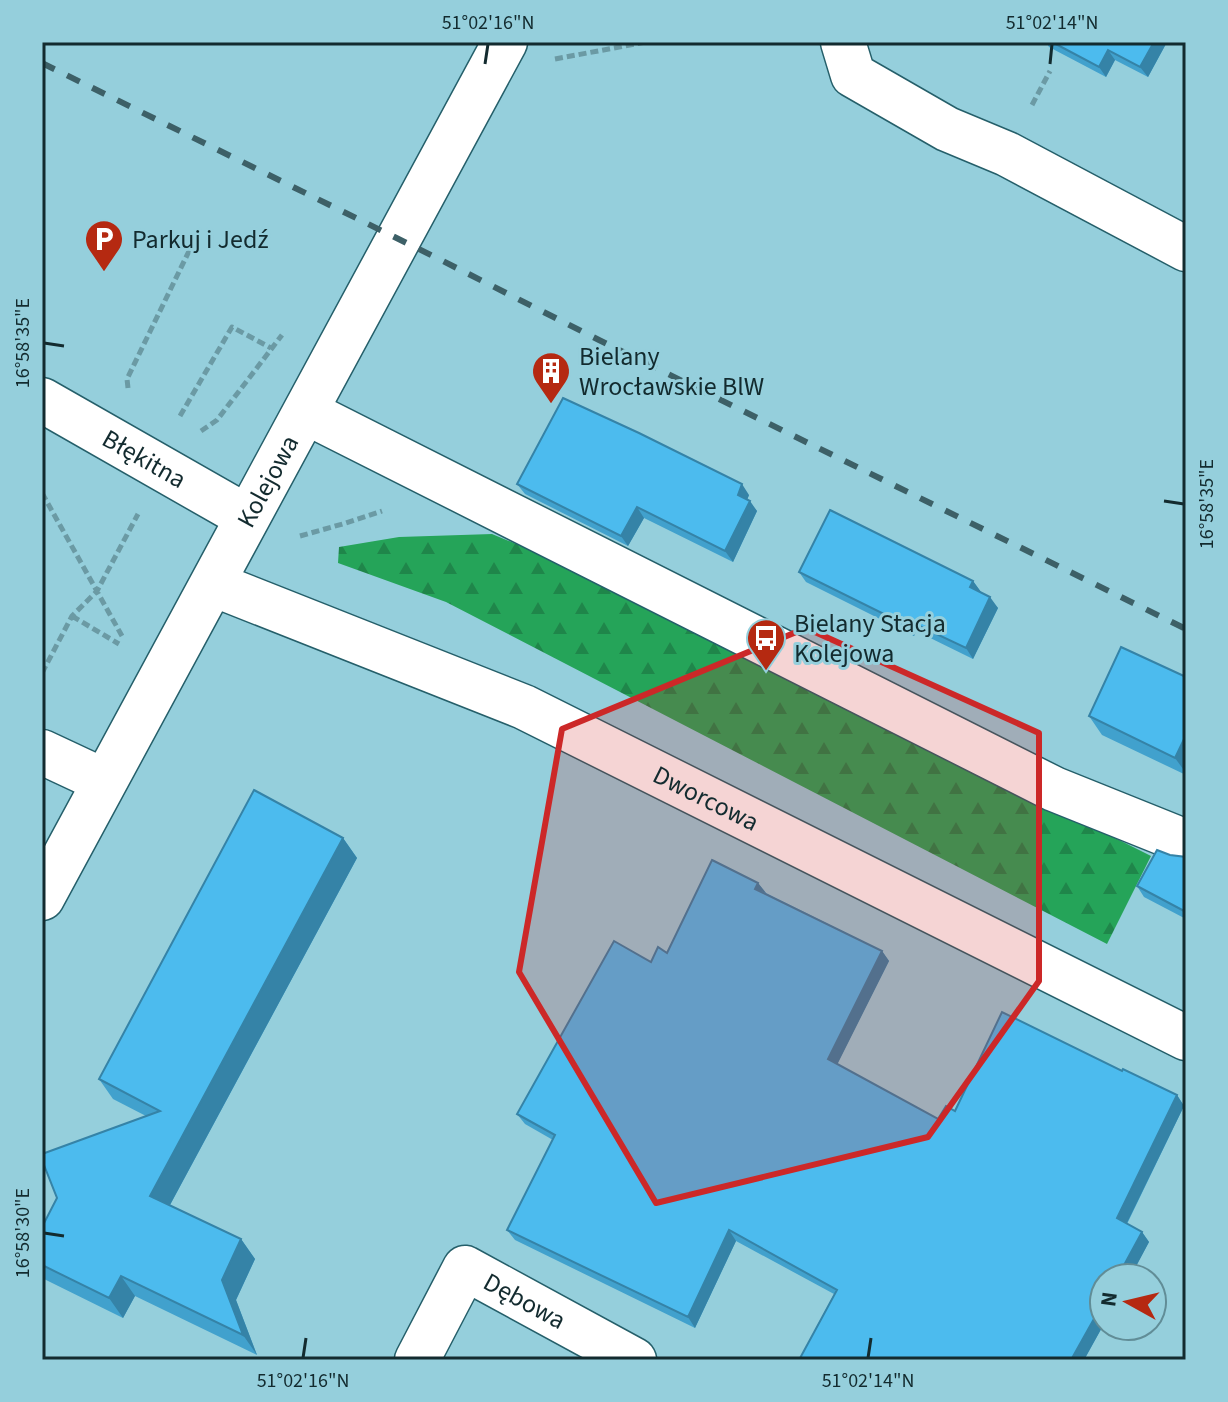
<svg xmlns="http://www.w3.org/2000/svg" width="1228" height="1402" font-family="'Source Sans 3',sans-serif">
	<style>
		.forest { fill: url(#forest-firs) }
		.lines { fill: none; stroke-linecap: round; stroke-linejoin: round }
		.minor-casing { stroke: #255f6a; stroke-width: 47 }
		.path { stroke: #6b9aa4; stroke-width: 5; stroke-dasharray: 8 4; stroke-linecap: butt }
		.minor { stroke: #fff; stroke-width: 44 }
		.rail { stroke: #3d6067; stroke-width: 6; stroke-dasharray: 14 14; stroke-linecap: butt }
		.wall { fill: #41a1cd }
		.shaded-wall { fill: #3583a7 }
		.building { fill: #4cbbee; stroke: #3583a7; stroke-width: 2 }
		.marked { fill: #cc2828; fill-opacity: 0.2; stroke: #cc2828; stroke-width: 6; stroke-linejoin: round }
		.ticks { fill: none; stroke: #132b2f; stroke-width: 3 }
		.labels { text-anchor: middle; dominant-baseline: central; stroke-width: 6; stroke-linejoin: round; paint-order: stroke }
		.poi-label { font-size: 26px; fill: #132b2f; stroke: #95cfdc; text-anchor: start }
		.street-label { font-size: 26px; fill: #132b2f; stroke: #95cfdc }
		.neatline { fill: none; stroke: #132b2f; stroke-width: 3 }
		.ticks-label { font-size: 20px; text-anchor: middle; fill: #132b2f }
	</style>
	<defs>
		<pattern id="forest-firs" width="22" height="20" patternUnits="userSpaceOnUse" patternTransform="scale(2)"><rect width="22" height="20" fill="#25a459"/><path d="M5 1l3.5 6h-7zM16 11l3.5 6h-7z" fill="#1f864a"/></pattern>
	</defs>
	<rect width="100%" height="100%" fill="#95cfdc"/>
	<path class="forest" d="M 492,534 L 664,605 L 928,744 L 1151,856 L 1107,944 L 446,602 L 338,563 L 339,547 L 399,537 Z"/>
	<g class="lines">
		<g class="minor-casing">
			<g id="minor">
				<path d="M 843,42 L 853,75 L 947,129 L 1007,154 L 1186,249"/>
				<path id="s1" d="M 42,400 L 247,517"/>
				<path d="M 306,412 L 1054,789 L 1186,842"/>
				<path id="s2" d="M 213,584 L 524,707 L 1186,1038"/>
				<path d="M 42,752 L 104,781"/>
				<path id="s3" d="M 42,898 L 505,42"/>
				<path id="s4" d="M 417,1360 L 465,1268 L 634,1360"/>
			</g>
		</g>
		<path class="path" d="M 555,59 L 646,42
			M 1032,105 L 1050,71
			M 128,388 L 127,379 L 191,247
			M 180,416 L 232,327 L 271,348
			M 201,431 L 217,420 L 282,335
			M 42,493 L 122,636
			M 300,536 L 346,523 L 382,511
			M 72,616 L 119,644
			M 42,673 L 72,616 L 97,591 L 138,514"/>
		<use href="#minor" class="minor"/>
		<path class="rail" d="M 42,63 L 435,257 L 599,340 L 1186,629"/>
	</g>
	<path class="wall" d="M 1046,42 L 1167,42 L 1148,77 L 1115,60 L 1106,77 L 1049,47 Z
		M 517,484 L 749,495 L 747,500 L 757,511 L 733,562 L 644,518 L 628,546 L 525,494 Z
		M 799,572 L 973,581 L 981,592 L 998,608 L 973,659 L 916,631 L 914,636 L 806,582 Z
		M 1186,677 L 1186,775 L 1102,735 L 1089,716 Z
		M 343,838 L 357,858 L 170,1205 L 241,1239 L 255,1259 L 236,1300 L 257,1355 L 135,1296 L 123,1318 L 42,1278 L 42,1227 L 146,1116 L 113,1099 L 99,1079 Z
		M 1170,855 L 1186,857 L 1186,919 L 1144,897 L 1137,886 Z
		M 758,883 L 766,893 L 882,951 L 889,961 L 837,1064 L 938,1119 L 955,1111 L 1122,1071 L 1177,1095 L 1184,1106 L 1127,1224 L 1142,1232 L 1149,1242 L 1084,1360 L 799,1360 L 834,1294 L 736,1241 L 695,1328 L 515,1240 L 507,1230 L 553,1140 L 525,1124 L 517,1114 L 651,962 L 667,953 Z"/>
	<path class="shaded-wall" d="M 1154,42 L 1167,42 L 1148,77 L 1140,67 Z
		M 1108,50 L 1115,60 L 1106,77 L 1099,67 Z
		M 742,484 L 749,495 L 745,505 L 738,495 Z
		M 750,501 L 757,511 L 733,562 L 725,551 Z
		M 637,507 L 644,518 L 628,546 L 621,536 Z
		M 973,581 L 981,592 L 970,587 Z
		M 990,597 L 998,608 L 973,659 L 966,648 Z
		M 909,621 L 916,631 L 914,636 L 906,625 Z
		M 1186,735 L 1186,773 L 1175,758 Z
		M 343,838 L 357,858 L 164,1216 L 150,1196 Z
		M 758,883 L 766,893 L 755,889 Z
		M 882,951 L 889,961 L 835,1069 L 828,1059 Z
		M 1177,1095 L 1184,1106 L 1124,1229 L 1117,1218 Z
		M 729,1230 L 736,1241 L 695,1328 L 688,1317 Z
		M 1142,1232 L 1149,1242 L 1130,1278 L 1117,1278 Z
		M 241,1239 L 255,1259 L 236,1300 L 257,1355 L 243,1335 L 222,1280 Z
		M 121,1276 L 135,1296 L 123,1318 L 109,1298 Z
		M 1104,1301 L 1104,1324 L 1084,1360 L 1071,1360 Z"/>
	<path class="building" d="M 1052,42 L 1154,42 L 1140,67 L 1108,50 L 1099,67 Z
		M 563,398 L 639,433 L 742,484 L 738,495 L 750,501 L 725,551 L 637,507 L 621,536 L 517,484 Z
		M 830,510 L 973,581 L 970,587 L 990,597 L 966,648 L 909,621 L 906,625 L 799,572 Z
		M 1121,647 L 1186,677 L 1186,735 L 1175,758 L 1089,716 Z
		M 254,790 L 343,838 L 150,1196 L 241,1239 L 222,1280 L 243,1335 L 121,1276 L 109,1298 L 42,1265 L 42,1227 L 57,1198 L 42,1160 L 42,1154 L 160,1111 L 99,1079 Z
		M 1157,850 L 1170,855 L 1186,857 L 1186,912 L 1137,886 Z
		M 712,860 L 758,883 L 755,889 L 882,951 L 828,1059 L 938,1119 L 946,1106 L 955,1111 L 1002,1012 L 1122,1071 L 1123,1069 L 1177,1095 L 1117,1218 L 1142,1232 L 1117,1278 L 1104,1278 L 1104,1301 L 1071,1360 L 799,1360 L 837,1290 L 729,1230 L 688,1317 L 507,1230 L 555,1135 L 517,1114 L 614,941 L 651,962 L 658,947 L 667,953 Z"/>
	<path class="marked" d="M 806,628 L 1039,733 L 1039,981 L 928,1137 L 656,1203 L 519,972 L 562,729 Z"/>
	<path class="ticks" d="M 485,64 L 488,44M 1050,64 L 1052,44M 44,343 L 64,346M 1164,501 L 1184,504M 44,1233 L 64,1236M 303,1358 L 306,1338M 868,1358 L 871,1338"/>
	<defs>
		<g id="parking-pin" transform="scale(2)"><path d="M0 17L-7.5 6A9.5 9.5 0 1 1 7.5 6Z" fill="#b52911" stroke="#95cfdc"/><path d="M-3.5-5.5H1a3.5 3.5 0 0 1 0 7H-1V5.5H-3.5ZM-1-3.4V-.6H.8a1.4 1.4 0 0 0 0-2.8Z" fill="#fff"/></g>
		<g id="building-pin" transform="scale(2)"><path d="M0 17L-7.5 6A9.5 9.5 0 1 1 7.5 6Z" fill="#b52911" stroke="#95cfdc"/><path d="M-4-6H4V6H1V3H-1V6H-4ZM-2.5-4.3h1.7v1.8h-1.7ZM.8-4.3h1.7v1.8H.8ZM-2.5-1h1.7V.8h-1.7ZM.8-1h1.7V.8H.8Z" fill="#fff"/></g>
		<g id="bus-pin" transform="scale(2)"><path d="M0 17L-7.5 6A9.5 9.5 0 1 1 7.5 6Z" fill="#b52911" stroke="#95cfdc"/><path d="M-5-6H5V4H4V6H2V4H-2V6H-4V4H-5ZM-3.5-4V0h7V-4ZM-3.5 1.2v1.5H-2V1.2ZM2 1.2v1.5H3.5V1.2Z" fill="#fff"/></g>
	</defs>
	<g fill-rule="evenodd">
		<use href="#parking-pin" x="104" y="239"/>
		<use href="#building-pin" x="551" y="371"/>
		<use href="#bus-pin" x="766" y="638"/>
	</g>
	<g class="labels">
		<g class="poi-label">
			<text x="132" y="239">Parkuj i Jedź</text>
			<text x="579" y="356">Bielany<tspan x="579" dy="30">Wrocławskie BlW</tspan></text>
			<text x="794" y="623">Bielany Stacja<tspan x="794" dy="30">Kolejowa</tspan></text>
		</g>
		<g class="street-label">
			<text stroke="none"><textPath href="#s1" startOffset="118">Błękitna</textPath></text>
			<text stroke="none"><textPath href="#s3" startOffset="474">Kolejowa</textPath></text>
			<text stroke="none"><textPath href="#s2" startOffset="538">Dworcowa</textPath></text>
			<text stroke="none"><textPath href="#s4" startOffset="172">Dębowa</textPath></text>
		</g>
	</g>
	<rect width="1228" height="1402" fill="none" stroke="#95cfdc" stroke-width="88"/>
	<g transform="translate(1128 1302) rotate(278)"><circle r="38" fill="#95cfdc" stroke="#618d97" stroke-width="2"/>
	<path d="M0-6L14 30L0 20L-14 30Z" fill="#b52911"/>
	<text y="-12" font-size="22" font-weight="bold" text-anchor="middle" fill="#132b2f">N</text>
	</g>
	<rect x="44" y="44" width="1140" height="1314" class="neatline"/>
	<g class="ticks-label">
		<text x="488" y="29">51°02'16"N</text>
		<text x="1052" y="29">51°02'14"N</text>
		<text transform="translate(22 343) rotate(-90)" y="7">16°58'35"E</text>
		<text transform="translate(1206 504) rotate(-90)" y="7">16°58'35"E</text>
		<text transform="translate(22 1233) rotate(-90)" y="7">16°58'30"E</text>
		<text x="303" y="1387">51°02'16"N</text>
		<text x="868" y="1387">51°02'14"N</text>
	</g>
</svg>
